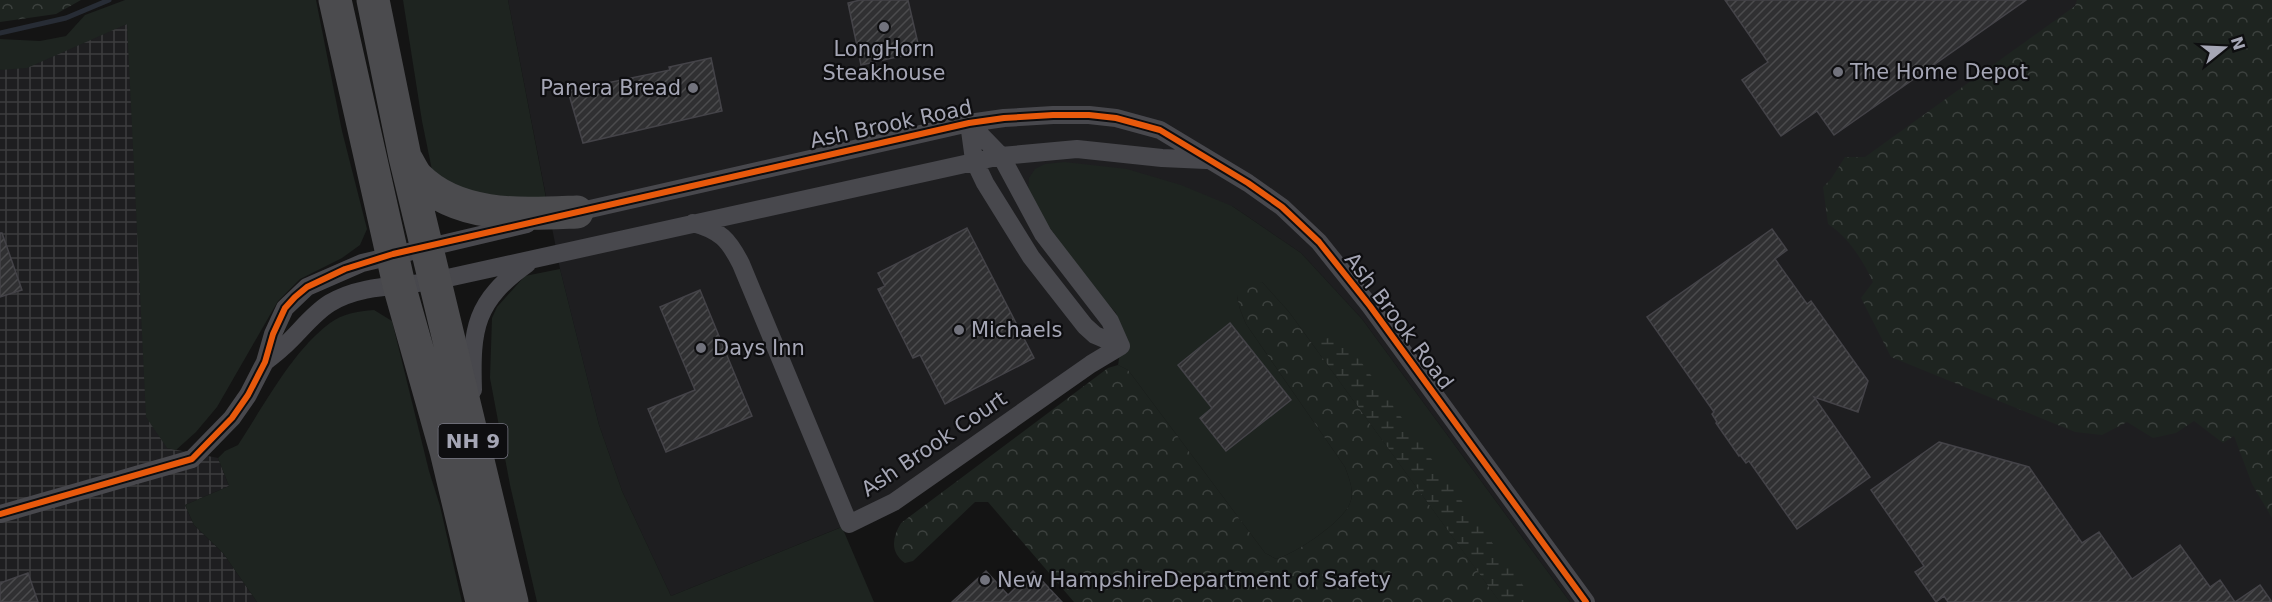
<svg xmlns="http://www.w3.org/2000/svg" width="2272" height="602" font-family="'DejaVu Sans',sans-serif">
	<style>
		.built { fill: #1e1e20 }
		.industrial { fill: url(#industrial-grid) }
		.grass { fill: #1e2420 }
		.forest { fill: url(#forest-crowns) }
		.wetland { fill: url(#wetland-marsh) }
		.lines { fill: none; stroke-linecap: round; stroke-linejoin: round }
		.stream { stroke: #272c35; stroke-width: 5 }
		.building { fill: url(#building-hatch); stroke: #444348; stroke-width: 1.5 }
		.street { stroke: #48484d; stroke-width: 18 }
		.highway { stroke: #4b4b4e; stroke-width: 33 }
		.cycleway-casing { stroke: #0e0e10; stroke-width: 10 }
		.cycleway { stroke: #e8590c; stroke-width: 6 }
		.poi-dot { fill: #72737d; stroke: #0e0e10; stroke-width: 2 }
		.labels { text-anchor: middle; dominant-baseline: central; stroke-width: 4.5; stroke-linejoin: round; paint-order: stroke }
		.shield { fill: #0e0e10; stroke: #787884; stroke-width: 1.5 }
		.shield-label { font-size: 20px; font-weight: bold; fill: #a5a6b5 }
		.poi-label { font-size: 21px; fill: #a5a6b5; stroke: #0e0e10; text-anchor: start }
		.street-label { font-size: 21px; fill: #a5a6b5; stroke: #0e0e10 }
	</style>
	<defs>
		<pattern id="industrial-grid" width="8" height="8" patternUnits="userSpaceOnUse" patternTransform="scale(1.5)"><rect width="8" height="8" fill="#1e1e20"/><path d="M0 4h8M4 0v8" fill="none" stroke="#3c3c3e"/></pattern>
		<pattern id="forest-crowns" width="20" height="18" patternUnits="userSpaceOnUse" patternTransform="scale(1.5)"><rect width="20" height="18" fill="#1e2420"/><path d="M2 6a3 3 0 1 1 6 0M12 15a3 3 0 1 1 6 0" fill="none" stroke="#3c413e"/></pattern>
		<pattern id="wetland-marsh" width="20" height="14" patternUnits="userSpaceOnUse" patternTransform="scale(1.5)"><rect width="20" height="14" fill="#1e2420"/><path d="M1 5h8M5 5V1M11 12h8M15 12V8" fill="none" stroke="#3c413e"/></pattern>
		<pattern id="building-hatch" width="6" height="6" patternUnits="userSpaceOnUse" patternTransform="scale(1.5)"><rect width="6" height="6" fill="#303032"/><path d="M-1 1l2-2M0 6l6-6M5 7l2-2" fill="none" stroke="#4b4b4d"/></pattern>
	</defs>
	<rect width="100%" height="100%" fill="#141414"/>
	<path class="built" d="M 508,0 L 2118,0 L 2272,236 L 2272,602 L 1570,602 L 1362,319 L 1301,253 L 1232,206 L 1042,217 L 1091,285 L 1116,313 L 1121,346 L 849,524 L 671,596 L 622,491 L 599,425 L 560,269 Z"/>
	<path class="industrial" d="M 127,24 L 167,448 L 218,458 L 229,486 L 185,505 L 194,525 L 223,553 L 257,602 L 0,602 L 0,70 Z"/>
	<path class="grass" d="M 125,0 L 316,0 L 342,131 L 367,229 L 360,245 L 342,258 L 300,279 L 278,301 L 217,407 L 196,432 L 176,450 L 167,448 L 146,417 L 127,24 L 27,68 L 0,70 L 0,39 L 40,41 L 66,36 L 85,15 Z
		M 403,0 L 508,0 L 546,198 L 500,200 L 451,190 L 433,175 L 422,121 Z
		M 1064,162 L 1127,169 L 1181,185 L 1232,206 L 1301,253 L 1362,319 L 1570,602 L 1500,602 L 1289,312 L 1262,282 L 1237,296 L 1240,309 L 1246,324 L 1345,467 C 1349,478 1355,492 1350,503 C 1343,522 1295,554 1276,559 L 1265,553 L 1128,370 L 1118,365 L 1121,346 L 1116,313 L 1091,285 L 1042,217 L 1028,191 L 1029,178 L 1035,169 L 1045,164 Z
		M 560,269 L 599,425 L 622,491 L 671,596 L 842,527 L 874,602 L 537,602 L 510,485 L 490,378 L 492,318 L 497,307 L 525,276 Z
		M 374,310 L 392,321 L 429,471 L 440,506 L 462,602 L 257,602 L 223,553 L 194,525 L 185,505 L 229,486 L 218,458 L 225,451 L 238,445 C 263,407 293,350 330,323 C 342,314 358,311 374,310 Z"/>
	<path class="forest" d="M 0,0 L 81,0 L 56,14 L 0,22 Z
		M 2077,0 L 2272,0 L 2272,518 L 2252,484 L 2234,436 L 2223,443 L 2194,421 L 2176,433 L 2153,438 L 2127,422 L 2102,435 L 2075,432 L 1891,357 L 1861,298 L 1873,282 C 1862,259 1849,238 1828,224 L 1823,187 L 1831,179 L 1845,157 L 1865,157 L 2075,6 Z
		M 1262,282 L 1289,312 L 1500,602 L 1074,602 L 988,502 L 975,502 L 913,561 L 905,563 C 890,552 892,538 901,523 L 1108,368 L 1118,365 L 1128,370 L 1265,553 L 1276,559 C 1295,554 1343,522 1350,503 C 1355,492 1349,478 1345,467 L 1246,324 L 1240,309 L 1237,296 L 1245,285 Z"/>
	<path class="wetland" d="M 1334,337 L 1346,343 L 1365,367 L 1535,602 L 1500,602 L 1317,350 L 1319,340 Z"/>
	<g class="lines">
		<path class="stream" d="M 0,33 L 66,18 L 109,0"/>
	</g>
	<path class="building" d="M 860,0 L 908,0 L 919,48 L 906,51 L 906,55 L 861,65 L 848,3 Z
		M 1725,0 L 2026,0 L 1834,135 L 1817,111 L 1781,136 L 1742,80 L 1768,62 Z
		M 711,58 L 722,111 L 583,143 L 568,91 L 670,70 L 669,67 Z
		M 967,228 L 1034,358 L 945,404 L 920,355 L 913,358 L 878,289 L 885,286 L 878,273 Z
		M 1772,229 L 1787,250 L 1775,259 L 1807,304 L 1811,301 L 1868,381 L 1858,412 L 1814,397 L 1870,477 L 1797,529 L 1749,461 L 1746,463 L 1740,455 L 1739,456 L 1716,423 L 1717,422 L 1712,414 L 1714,412 L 1647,317 Z
		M 0,233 L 2,233 L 22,290 L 0,297 Z
		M 700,290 L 752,416 L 666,452 L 648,409 L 695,390 L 660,307 Z
		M 1230,323 L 1291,400 L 1226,451 L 1200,418 L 1212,408 L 1178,365 Z
		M 1939,442 L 2029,467 L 2082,543 L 2099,532 L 2132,579 L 2180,545 L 2210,587 L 2220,580 L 2235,602 L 1948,602 L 1944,596 L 1936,602 L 1915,572 L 1924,566 L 1871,490 Z
		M 986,571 L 1008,595 L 1033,571 L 1062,602 L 952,602 Z
		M 28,573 L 38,602 L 0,602 L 0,583 Z
		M 2260,585 L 2272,602 L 2235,602 Z"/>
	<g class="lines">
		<path class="street" d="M 969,123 L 974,160 L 985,183 L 1031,257 L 1085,326 L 1095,335 L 1121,346
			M 969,123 L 1001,156 L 1043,234 L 1110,321 L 1121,346
			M 568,214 L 969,123 L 1004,118 L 1053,115 L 1089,115 L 1116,118 L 1160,130 L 1248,183 L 1282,207 L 1319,242 L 1370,306 L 1586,602
			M 693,223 C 720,230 729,240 741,264 L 849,524 L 894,502 L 1091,364 L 1121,346
			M 265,362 C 271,357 277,353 283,347 C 299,333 312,314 330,303 C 362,284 400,287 434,281 L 1001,156 L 1077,149 L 1162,158 L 1206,160
			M 473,390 C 471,328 475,301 527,264
			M 0,514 L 192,459 L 232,418 L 248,395 L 265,362 L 273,334 L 285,308 L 307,287 L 362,263 L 527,224"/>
		<path class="highway" d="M 335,0 L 399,285 L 446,451 L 482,602
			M 373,0 L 405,157 L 512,602
			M 406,159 C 410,165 413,173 418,178 C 459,219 524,214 577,212"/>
		<g class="cycleway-casing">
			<path id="cycleway" d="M 0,514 L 192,459 L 232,418 L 248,395 L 265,362 L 273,334 L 285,308 L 295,297 L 307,287 L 345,269 L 393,254 L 969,123 L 1004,118 L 1053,115 L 1089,115 L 1116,118 L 1160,130 L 1248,183 L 1282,207 L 1319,242 L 1370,306 L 1586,602"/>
		</g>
		<use href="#cycleway" class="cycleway"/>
	</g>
	<g class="poi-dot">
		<circle cx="884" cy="27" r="6"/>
		<circle cx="1838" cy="72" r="6"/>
		<circle cx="693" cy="88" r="6"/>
		<circle cx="959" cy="330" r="6"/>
		<circle cx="701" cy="348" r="6"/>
		<circle cx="985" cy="580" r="6"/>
	</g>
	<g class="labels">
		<rect class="shield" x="438.5" y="424" width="69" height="34" rx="4.5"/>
		<g class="shield-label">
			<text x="473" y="441">NH 9</text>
		</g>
		<g class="poi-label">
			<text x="884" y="49" text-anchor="middle">LongHorn<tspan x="884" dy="24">Steakhouse</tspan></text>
			<text x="1850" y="72">The Home Depot</text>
			<text x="681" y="88" text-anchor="end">Panera Bread</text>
			<text x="971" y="330">Michaels</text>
			<text x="713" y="348">Days Inn</text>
			<text x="997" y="580">New HampshireDepartment of Safety</text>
		</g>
		<g class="street-label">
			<text transform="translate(891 124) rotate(-12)">Ash Brook Road</text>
			<text transform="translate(1399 321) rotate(53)">Ash Brook Road</text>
			<text transform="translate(934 444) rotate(-34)">Ash Brook Court</text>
		</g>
	</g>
	<g transform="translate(2224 48) rotate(72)" stroke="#0e0e10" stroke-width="4.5" paint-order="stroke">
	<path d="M0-4.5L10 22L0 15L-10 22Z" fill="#a5a6b5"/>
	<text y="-9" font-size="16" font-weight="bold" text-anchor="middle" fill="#a5a6b5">N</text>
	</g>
</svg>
